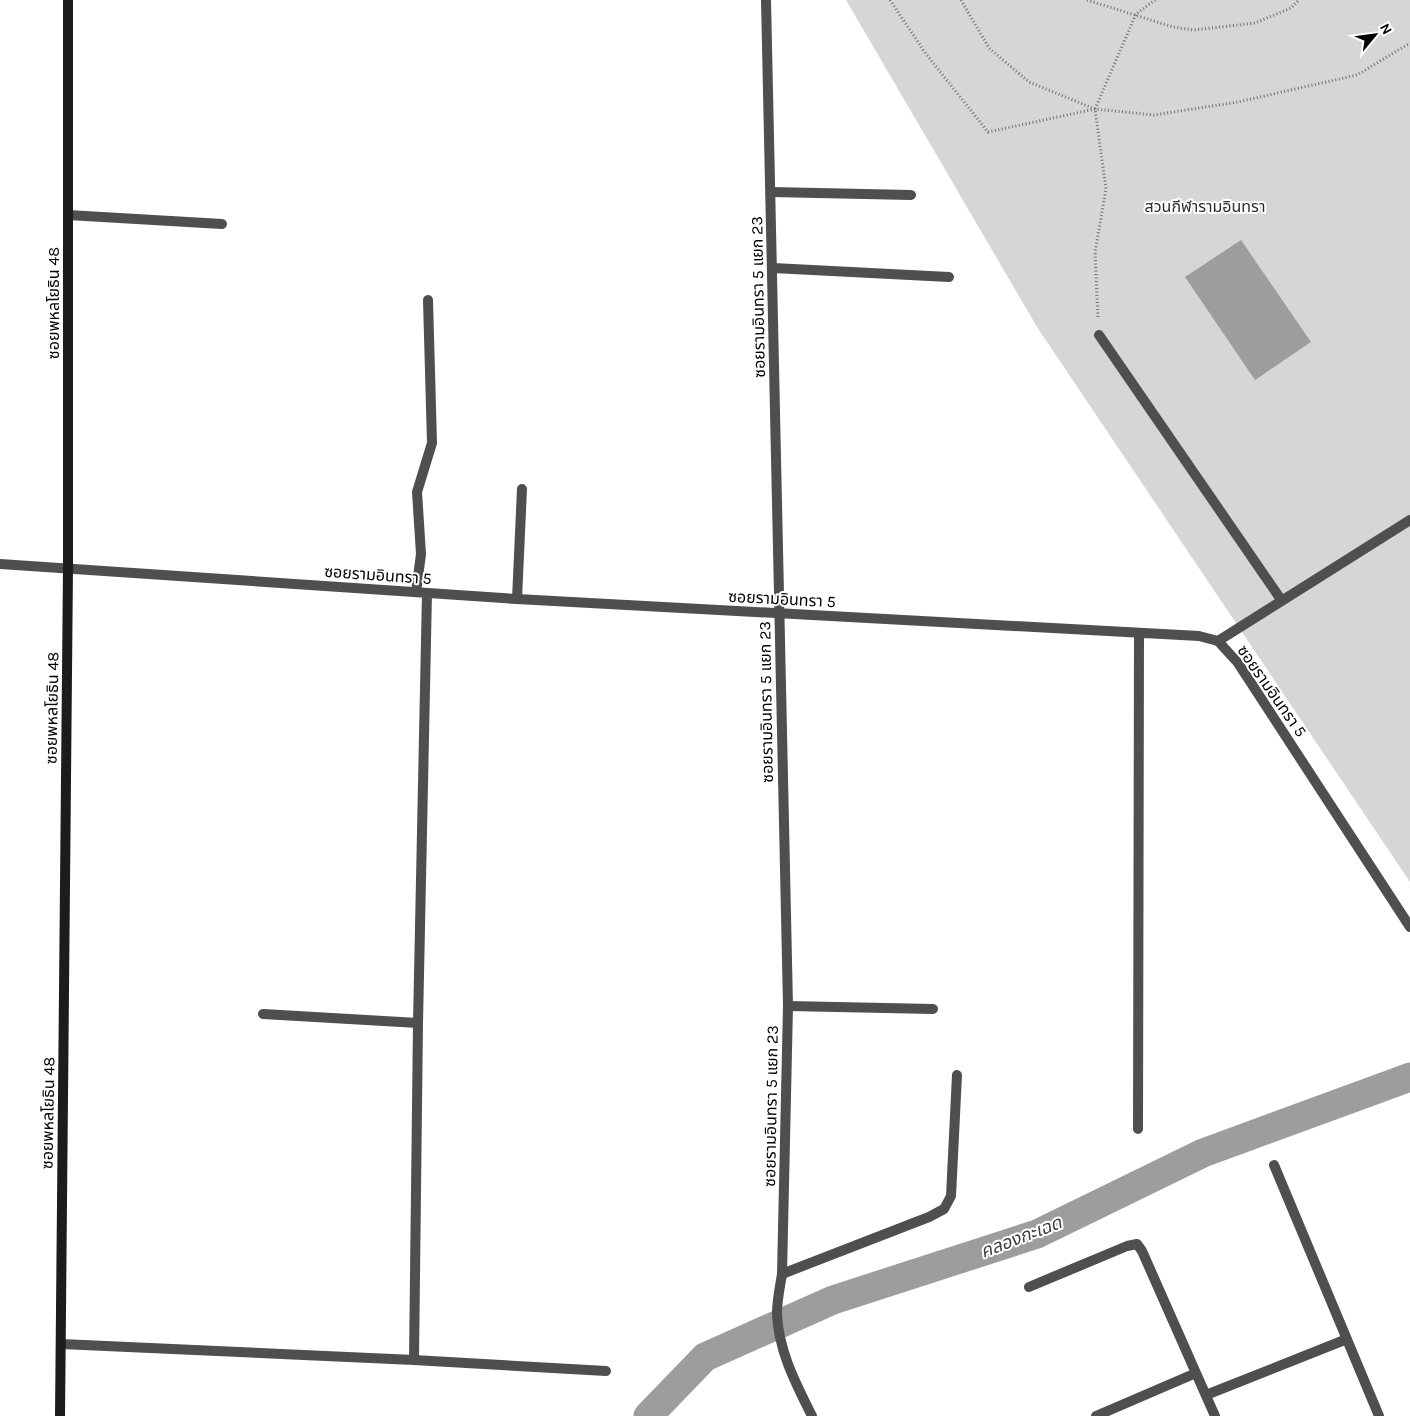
<svg xmlns="http://www.w3.org/2000/svg" width="1410" height="1416" font-family="Karla,'Noto Sans Thai',sans-serif">
	<style>
		.green { fill: #d6d6d6 }
		.water { fill: #9d9d9d }
		.lines { fill: none; stroke-linecap: round; stroke-linejoin: round }
		.canal { stroke: #9d9d9d; stroke-width: 29 }
		.path { stroke: #717171; stroke-width: 3; stroke-dasharray: 1 2.5; stroke-linecap: butt }
		.lane { stroke: #4f4f4f; stroke-width: 10 }
		.street { stroke: #4f4f4f; stroke-width: 10 }
		.secondary { stroke: #1c1c1c; stroke-width: 10 }
		.labels { text-anchor: middle; dominant-baseline: central; stroke-width: 4; stroke-linejoin: round; paint-order: stroke }
		.park-label { font-size: 16px; fill: #2d2d2d; stroke: #fff }
		.street-label { font-size: 16px; fill: #000; stroke: #fff }
		.water-label { font-size: 18px; font-style: italic; fill: #3e3e3e; stroke: #fff }
	</style>
	<rect width="100%" height="100%" fill="#fff"/>
	<path class="green" d="M 846,0 L 1410,0 L 1410,882 L 1037,327 Z"/>
	<path class="water" d="M 1241,240 L 1311,342 L 1255,380 L 1185,277 Z"/>
	<g class="lines">
		<path class="canal" d="M 648,1416 L 705,1357 L 833,1300 L 1037,1234 L 1203,1153 L 1410,1077"/>
		<path class="path" d="M 890,0 L 926,54 L 988,132 L 1095,109
			M 961,0 L 989,48 L 1029,82 L 1095,109 L 1154,115 L 1238,102 L 1357,75 L 1410,43
			M 1087,0 L 1173,27 L 1194,30 L 1255,23 L 1291,8 L 1299,0
			M 1098,317 L 1095,252 L 1106,189 L 1095,109 L 1136,14 L 1155,0"/>
		<path class="lane" d="M 771,192 L 911,195
			M 68,215 L 222,224
			M 773,268 L 949,277
			M 1099,335 L 1282,601
			M 416,592 L 421,554 L 417,492 L 432,443 L 428,300
			M 517,599 L 522,489
			M 1218,641 L 1410,520
			M 788,1006 L 933,1009
			M 782,1274 L 929,1217 L 944,1209 L 951,1196 L 957,1075
			M 414,1360 L 606,1371"/>
		<path class="street" d="M 766,0 L 788,1006 L 782,1274 C 780,1287 777,1300 777,1313 C 778,1350 796,1384 812,1416
			M 0,564 L 517,599 L 1199,636 L 1218,641 L 1238,663 L 1410,927
			M 263,1014 L 418,1023
			M 1138,1129 L 1139,633
			M 1274,1165 L 1379,1416
			M 1029,1287 L 1127,1246 L 1137,1244 L 1142,1251 L 1215,1416
			M 61,1344 L 414,1360 L 418,1023 L 427,593
			M 1206,1395 L 1347,1339
			M 1096,1416 L 1196,1373"/>
		<path class="secondary" d="M 60,1416 L 68,567 L 68,0"/>
	</g>
	<g class="labels">
		<g class="park-label">
			<text x="1205" y="206">สวนกีฬารามอินทรา</text>
		</g>
		<g class="street-label">
			<text transform="translate(758 297) rotate(-91)">ซอยรามอินทรา 5 แยก 23</text>
			<text transform="translate(53 303) rotate(-90)">ซอยพหลโยธิน 48</text>
			<text transform="translate(378 575) rotate(4)">ซอยรามอินทรา 5</text>
			<text transform="translate(782 599) rotate(3)">ซอยรามอินทรา 5</text>
			<text transform="translate(1272 691) rotate(55)">ซอยรามอินทรา 5</text>
			<text transform="translate(766 702) rotate(-91)">ซอยรามอินทรา 5 แยก 23</text>
			<text transform="translate(52 708) rotate(-89)">ซอยพหลโยธิน 48</text>
			<text transform="translate(771 1106) rotate(-89)">ซอยรามอินทรา 5 แยก 23</text>
			<text transform="translate(48 1113) rotate(-89)">ซอยพหลโยธิน 48</text>
		</g>
		<g class="water-label">
			<text transform="translate(1021 1237) rotate(-21)">คลองกะเฉด</text>
		</g>
	</g>
	<g transform="translate(1375 35) rotate(61)" stroke="#ffffff" stroke-width="4" paint-order="stroke">
	<path d="M0-4L9 19L0 12L-9 19Z" fill="#000000"/>
	<text y="-8" font-size="14" font-weight="bold" text-anchor="middle" fill="#000000">N</text>
	</g>
</svg>
